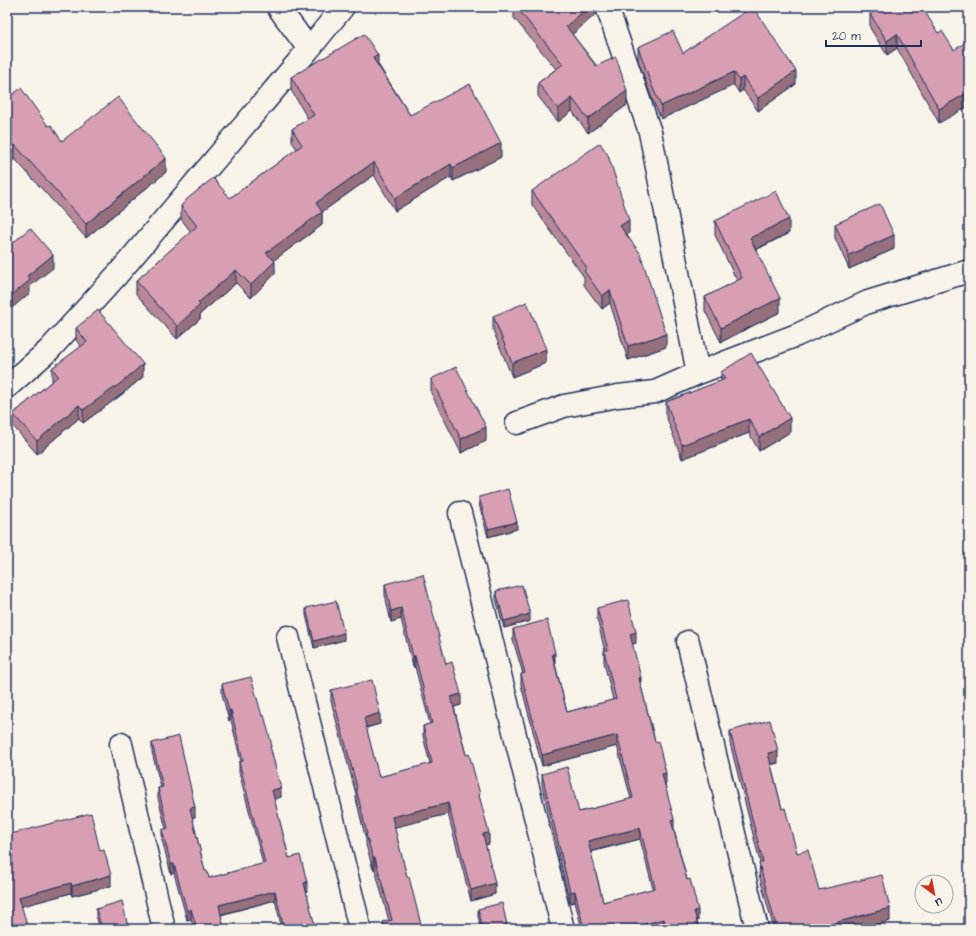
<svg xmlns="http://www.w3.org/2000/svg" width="976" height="936" font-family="'Architects Daughter',sans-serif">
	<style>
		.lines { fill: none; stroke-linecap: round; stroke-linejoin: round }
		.street-casing { stroke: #1b2f5e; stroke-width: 25 }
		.street { stroke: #f7f3e8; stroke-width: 22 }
		.wall { fill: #b98998; stroke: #1b2f5e; fill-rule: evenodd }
		.shaded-wall { fill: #966f7c; stroke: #1b2f5e }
		.building { fill: #d79fb1; stroke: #1b2f5e; fill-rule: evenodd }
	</style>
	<rect width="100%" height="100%" fill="#f7f3e8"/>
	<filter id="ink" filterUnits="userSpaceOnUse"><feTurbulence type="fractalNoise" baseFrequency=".025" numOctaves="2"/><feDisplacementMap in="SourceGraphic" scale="8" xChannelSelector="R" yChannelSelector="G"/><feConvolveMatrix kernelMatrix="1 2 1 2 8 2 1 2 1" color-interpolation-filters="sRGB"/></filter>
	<g filter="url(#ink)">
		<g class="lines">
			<g class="street-casing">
				<path id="street" d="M 278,7 L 309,49
					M 607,7 L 650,132 L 698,373
					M 7,387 L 49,350 L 117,275 L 309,49 L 343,7
					M 517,423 L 564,406 L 618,396 L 655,392 L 698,373 L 797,335 L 868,302 L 969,271
					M 460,513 L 563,929
					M 288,637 L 360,929
					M 688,642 L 757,929
					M 121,744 L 164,929"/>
			</g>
			<use href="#street" class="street"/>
		</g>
		<path class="wall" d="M 514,7 L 596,7 L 596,14 L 572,34 L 627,105 L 588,133 L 572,111 L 558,122 L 538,96 L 538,83 L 556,69 L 514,18 Z
			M 870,14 L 938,33 L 954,50 L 939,123 L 897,48 L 887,55 L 870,28 Z
			M 638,47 L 683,53 L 796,84 L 758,111 L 743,90 L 739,93 L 734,85 L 661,119 L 652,99 L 638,60 Z
			M 378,64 L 410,115 L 501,157 L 453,181 L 451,177 L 395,211 L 374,175 L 322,212 L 322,225 L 274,260 L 275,274 L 251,298 L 236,283 L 200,314 L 200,319 L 177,339 L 136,294 L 136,281 L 191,232 L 181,219 L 181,206 L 230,198 L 297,149 L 292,142 L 292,129 L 308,119 L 291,90 L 291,77 Z
			M 7,99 L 48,126 L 62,141 L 166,172 L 86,238 L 15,159 L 7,165 Z
			M 532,191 L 629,233 L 627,235 L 666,347 L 628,360 L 610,303 L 602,309 L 584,285 L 584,277 L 532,205 Z
			M 715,221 L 789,233 L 756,250 L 780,312 L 721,342 L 705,311 L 705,297 L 737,281 L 715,235 Z
			M 835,224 L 894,249 L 849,269 L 835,238 Z
			M 493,316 L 546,363 L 512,377 L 493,330 Z
			M 76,328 L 143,377 L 121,395 L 83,423 L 79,418 L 37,454 L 13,426 L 13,414 L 52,381 L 52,368 L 81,347 L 76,340 Z
			M 721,372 L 790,432 L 759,451 L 749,433 L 682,459 L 666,416 L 666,402 L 721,381 Z
			M 431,379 L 486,441 L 461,453 L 431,393 Z
			M 479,497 L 517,529 L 488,537 L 479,504 Z
			M 385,584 L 446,664 L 461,705 L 454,707 L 466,755 L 480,800 L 489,844 L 485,845 L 495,894 L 471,901 L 448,814 L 394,827 L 407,877 L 422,929 L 383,929 L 383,922 L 389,921 L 375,869 L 373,869 L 366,845 L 366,840 L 356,799 L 356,794 L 331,701 L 331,690 L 380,724 L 366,728 L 379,777 L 430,764 L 423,736 L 423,726 L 430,724 L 415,667 L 413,667 L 401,619 L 391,622 L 385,595 Z
			M 496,591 L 530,621 L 504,628 L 496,599 Z
			M 306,608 L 344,640 L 314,648 L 306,615 Z
			M 597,608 L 636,643 L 632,644 L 641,686 L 666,784 L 665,784 L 674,830 L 698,921 L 697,921 L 699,929 L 582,929 L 575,902 L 570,903 L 542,785 L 542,774 L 579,812 L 631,799 L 617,746 L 542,766 L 521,685 L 521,674 L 523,674 L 513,640 L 513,629 L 555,664 L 567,712 L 613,700 L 604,662 L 604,651 L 605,651 L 597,619 ZM 640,839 L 653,889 L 603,902 L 591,852 Z
			M 222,684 L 272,753 L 281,797 L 274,799 L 289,858 L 307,892 L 306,892 L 315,929 L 282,929 L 275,900 L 221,915 L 224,929 L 194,929 L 191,919 L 187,920 L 174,873 L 171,874 L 162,840 L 162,830 L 166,829 L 158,798 L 158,788 L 161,788 L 152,752 L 152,743 L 195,817 L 192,817 L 205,871 L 209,878 L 263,864 L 239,772 L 239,762 L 241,762 L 231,720 L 229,721 L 222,694 Z
			M 730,731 L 778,763 L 771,765 L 782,809 L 797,853 L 819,890 L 890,921 L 859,929 L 774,929 L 759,875 L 760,862 L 730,743 Z
			M 7,835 L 100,851 L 111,886 L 72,896 L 71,893 L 22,906 L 7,929 Z
			M 96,909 L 128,929 L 100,929 L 96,916 Z
			M 478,909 L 508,929 L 481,929 L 478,916 Z"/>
		<path class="shaded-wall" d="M 589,7 L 596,7 L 596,14 L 566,40 L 566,26 Z
			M 897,34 L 897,48 L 887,55 L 887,41 Z
			M 378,55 L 378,68 L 373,58 Z
			M 796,71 L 796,84 L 758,111 L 758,98 Z
			M 734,72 L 734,85 L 661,119 L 661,106 Z
			M 743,77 L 743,90 L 739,93 L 739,80 Z
			M 627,91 L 627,105 L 588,133 L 588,119 Z
			M 969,92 L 969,106 L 939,123 L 939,109 Z
			M 572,98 L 572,111 L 558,122 L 558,109 Z
			M 501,143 L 501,157 L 453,181 L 453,168 Z
			M 15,145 L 15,159 L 7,165 L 7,151 Z
			M 166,158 L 166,172 L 86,238 L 86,224 Z
			M 374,162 L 374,175 L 322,212 L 322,225 L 266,266 L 266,253 L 316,203 Z
			M 451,164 L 451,177 L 395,211 L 395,198 Z
			M 789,219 L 789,233 L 750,252 L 750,238 Z
			M 629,220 L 629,233 L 620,239 L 620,226 Z
			M 894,235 L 894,249 L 849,269 L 849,255 Z
			M 53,255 L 53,268 L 30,286 L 30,293 L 7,312 L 7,299 L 27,276 Z
			M 275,261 L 275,274 L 251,298 L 251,285 Z
			M 236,270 L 236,283 L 200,314 L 200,319 L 177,339 L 177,326 L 198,303 Z
			M 610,290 L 610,303 L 602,309 L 602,296 Z
			M 780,298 L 780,312 L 721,342 L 721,328 Z
			M 666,334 L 666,347 L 628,360 L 628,346 Z
			M 546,349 L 546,363 L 512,377 L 512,363 Z
			M 143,364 L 143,377 L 121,395 L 83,423 L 83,410 Z
			M 79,405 L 79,418 L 37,454 L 37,441 Z
			M 790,418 L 790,432 L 759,451 L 759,437 Z
			M 749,419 L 749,433 L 682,459 L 682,445 Z
			M 486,427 L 486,441 L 461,453 L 461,439 Z
			M 517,522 L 517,529 L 488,537 L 488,529 Z
			M 401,608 L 401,619 L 391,622 L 391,611 Z
			M 530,614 L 530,621 L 504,628 L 504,621 Z
			M 636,632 L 636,643 L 630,645 L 630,634 Z
			M 344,633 L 344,640 L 314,648 L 314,641 Z
			M 555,653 L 555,664 L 552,654 Z
			M 413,656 L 415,656 L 415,667 L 413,667 Z
			M 639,678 L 641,678 L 641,689 Z
			M 461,694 L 461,705 L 451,708 L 451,697 Z
			M 231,710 L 231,720 L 229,721 L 229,711 Z
			M 380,713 L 380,724 L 364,728 L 364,718 Z
			M 617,735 L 617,746 L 542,766 L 542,755 Z
			M 778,751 L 778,763 L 768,765 L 768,753 Z
			M 666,773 L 666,784 L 662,785 L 662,774 Z
			M 281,788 L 281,797 L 272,800 L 272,790 Z
			M 448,803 L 448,814 L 392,828 L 392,817 Z
			M 195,807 L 195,817 L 190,818 L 190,808 Z
			M 674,819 L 674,830 L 671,831 L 671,820 Z
			M 640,828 L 640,839 L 588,852 L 588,841 Z
			M 489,833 L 489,844 L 483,845 L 483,834 Z
			M 373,858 L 375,858 L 375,869 L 373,869 Z
			M 171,864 L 174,864 L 174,873 L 171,874 Z
			M 111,875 L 111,886 L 72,896 L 72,886 Z
			M 307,882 L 307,892 L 304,893 L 304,883 Z
			M 71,883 L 71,893 L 19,907 L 19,897 Z
			M 495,883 L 495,894 L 471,901 L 471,890 Z
			M 275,891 L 275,900 L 219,915 L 219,905 Z
			M 575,891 L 575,902 L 570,903 L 570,892 Z
			M 890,908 L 890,921 L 859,929 L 831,929 L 831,924 Z
			M 191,909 L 191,919 L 187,920 L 187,911 Z
			M 698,910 L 698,921 L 694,922 L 694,911 Z
			M 664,919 L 664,929 L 626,929 Z
			M 315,926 L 315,929 L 310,929 L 310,927 Z"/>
		<path class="building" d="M 516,7 L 589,7 L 566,26 L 596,66 L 616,57 L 627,91 L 588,119 L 572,98 L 558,109 L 538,83 L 563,64 Z
			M 752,7 L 753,7 L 796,71 L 758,98 L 743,77 L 739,80 L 734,72 L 661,106 L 652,86 L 638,47 L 673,31 L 683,53 Z
			M 881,7 L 922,7 L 938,33 L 942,31 L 954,50 L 969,40 L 969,92 L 939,109 L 897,34 L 887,41 L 870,14 Z
			M 364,34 L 378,55 L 373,58 L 410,115 L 470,84 L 501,143 L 453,168 L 451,164 L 395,198 L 374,162 L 316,203 L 322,212 L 266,253 L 275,261 L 251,285 L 236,270 L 198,303 L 200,305 L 177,326 L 136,281 L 197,226 L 181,206 L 187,199 L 213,178 L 230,198 L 302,145 L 292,129 L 314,115 L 291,77 Z
			M 21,88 L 48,126 L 51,125 L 62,141 L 118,97 L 166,158 L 86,224 L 15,145 L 7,151 L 7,99 Z
			M 600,143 L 608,155 L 629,220 L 620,226 L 640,253 L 666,334 L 628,346 L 610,290 L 602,296 L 584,271 L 587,268 L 532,191 Z
			M 776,191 L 789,219 L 750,238 L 780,298 L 721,328 L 705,297 L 742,278 L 715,221 Z
			M 880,204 L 894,235 L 849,255 L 835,224 Z
			M 30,228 L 53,255 L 27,276 L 30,280 L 7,299 L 7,248 Z
			M 527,302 L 546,349 L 512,363 L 493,316 Z
			M 98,310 L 143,364 L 121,383 L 83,410 L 79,405 L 37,441 L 13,414 L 58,376 L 52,368 L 87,342 L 76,328 Z
			M 751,353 L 790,418 L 759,437 L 749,419 L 682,445 L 666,402 L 725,379 L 721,372 Z
			M 456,367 L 486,427 L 461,439 L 431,379 Z
			M 508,489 L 517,522 L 488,529 L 479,497 Z
			M 423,574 L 446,664 L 452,662 L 461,694 L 451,697 L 466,755 L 469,754 L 480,794 L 479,795 L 489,833 L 483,834 L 495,883 L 471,890 L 448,803 L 392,817 L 407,877 L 409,877 L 422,929 L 385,929 L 383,922 L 392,920 L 375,858 L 373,858 L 366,834 L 367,834 L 356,788 L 357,787 L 331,690 L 372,680 L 380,713 L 364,718 L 379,777 L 432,763 L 423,726 L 432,723 L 415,656 L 413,656 L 401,608 L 391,611 L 385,584 Z
			M 522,585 L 530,614 L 504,621 L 496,591 Z
			M 628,600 L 636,632 L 630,634 L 641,678 L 639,678 L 655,742 L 658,741 L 666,773 L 662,774 L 674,819 L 671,820 L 687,880 L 690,879 L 698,910 L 694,911 L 699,929 L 666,929 L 664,919 L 626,929 L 584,929 L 575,891 L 570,892 L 542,774 L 567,767 L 579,812 L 633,798 L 617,735 L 542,755 L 521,674 L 525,673 L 513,629 L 547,620 L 555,653 L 552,654 L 567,712 L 616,699 L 604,651 L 608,650 L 597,608 ZM 640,828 L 655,888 L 603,902 L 588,841 Z
			M 336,601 L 344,633 L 314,641 L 306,608 Z
			M 251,677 L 262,716 L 264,715 L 272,746 L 270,746 L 281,788 L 272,790 L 289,858 L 300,855 L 307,882 L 304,883 L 315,926 L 310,927 L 311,929 L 284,929 L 275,891 L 219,905 L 224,929 L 197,929 L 191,909 L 187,911 L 174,864 L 171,864 L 162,830 L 168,828 L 158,788 L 163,787 L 152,743 L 179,736 L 195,807 L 190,808 L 205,871 L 207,871 L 209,878 L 265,863 L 239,762 L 243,761 L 231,710 L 229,711 L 222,684 Z
			M 770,720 L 778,751 L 768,753 L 782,809 L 785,808 L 797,853 L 808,850 L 819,890 L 882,875 L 890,908 L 831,924 L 832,929 L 777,929 L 759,863 L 763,862 L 730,731 Z
			M 91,813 L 100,851 L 104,850 L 111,875 L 72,886 L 71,883 L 19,897 L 28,929 L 7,929 L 7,835 Z
			M 122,901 L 128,927 L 121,929 L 102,929 L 96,909 Z
			M 502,903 L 508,929 L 483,929 L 478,909 Z"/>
	</g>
	<rect width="976" height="936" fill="none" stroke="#f7f3e8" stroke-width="24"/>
	<rect x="12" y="12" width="952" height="912" fill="none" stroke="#1b2f5e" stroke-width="1.5" filter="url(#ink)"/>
	<g transform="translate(934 894) rotate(148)"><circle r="19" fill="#f7f3e8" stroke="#9fa5b1"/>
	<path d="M0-3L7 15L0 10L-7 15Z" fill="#c8321e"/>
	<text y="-6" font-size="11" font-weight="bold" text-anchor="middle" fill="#1b2f5e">U</text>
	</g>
	<path d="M826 40v6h95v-6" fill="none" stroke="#1b2f5e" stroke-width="2"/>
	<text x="832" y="40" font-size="12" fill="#1b2f5e" stroke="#f7f3e8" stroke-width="3" paint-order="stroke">20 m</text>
</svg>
